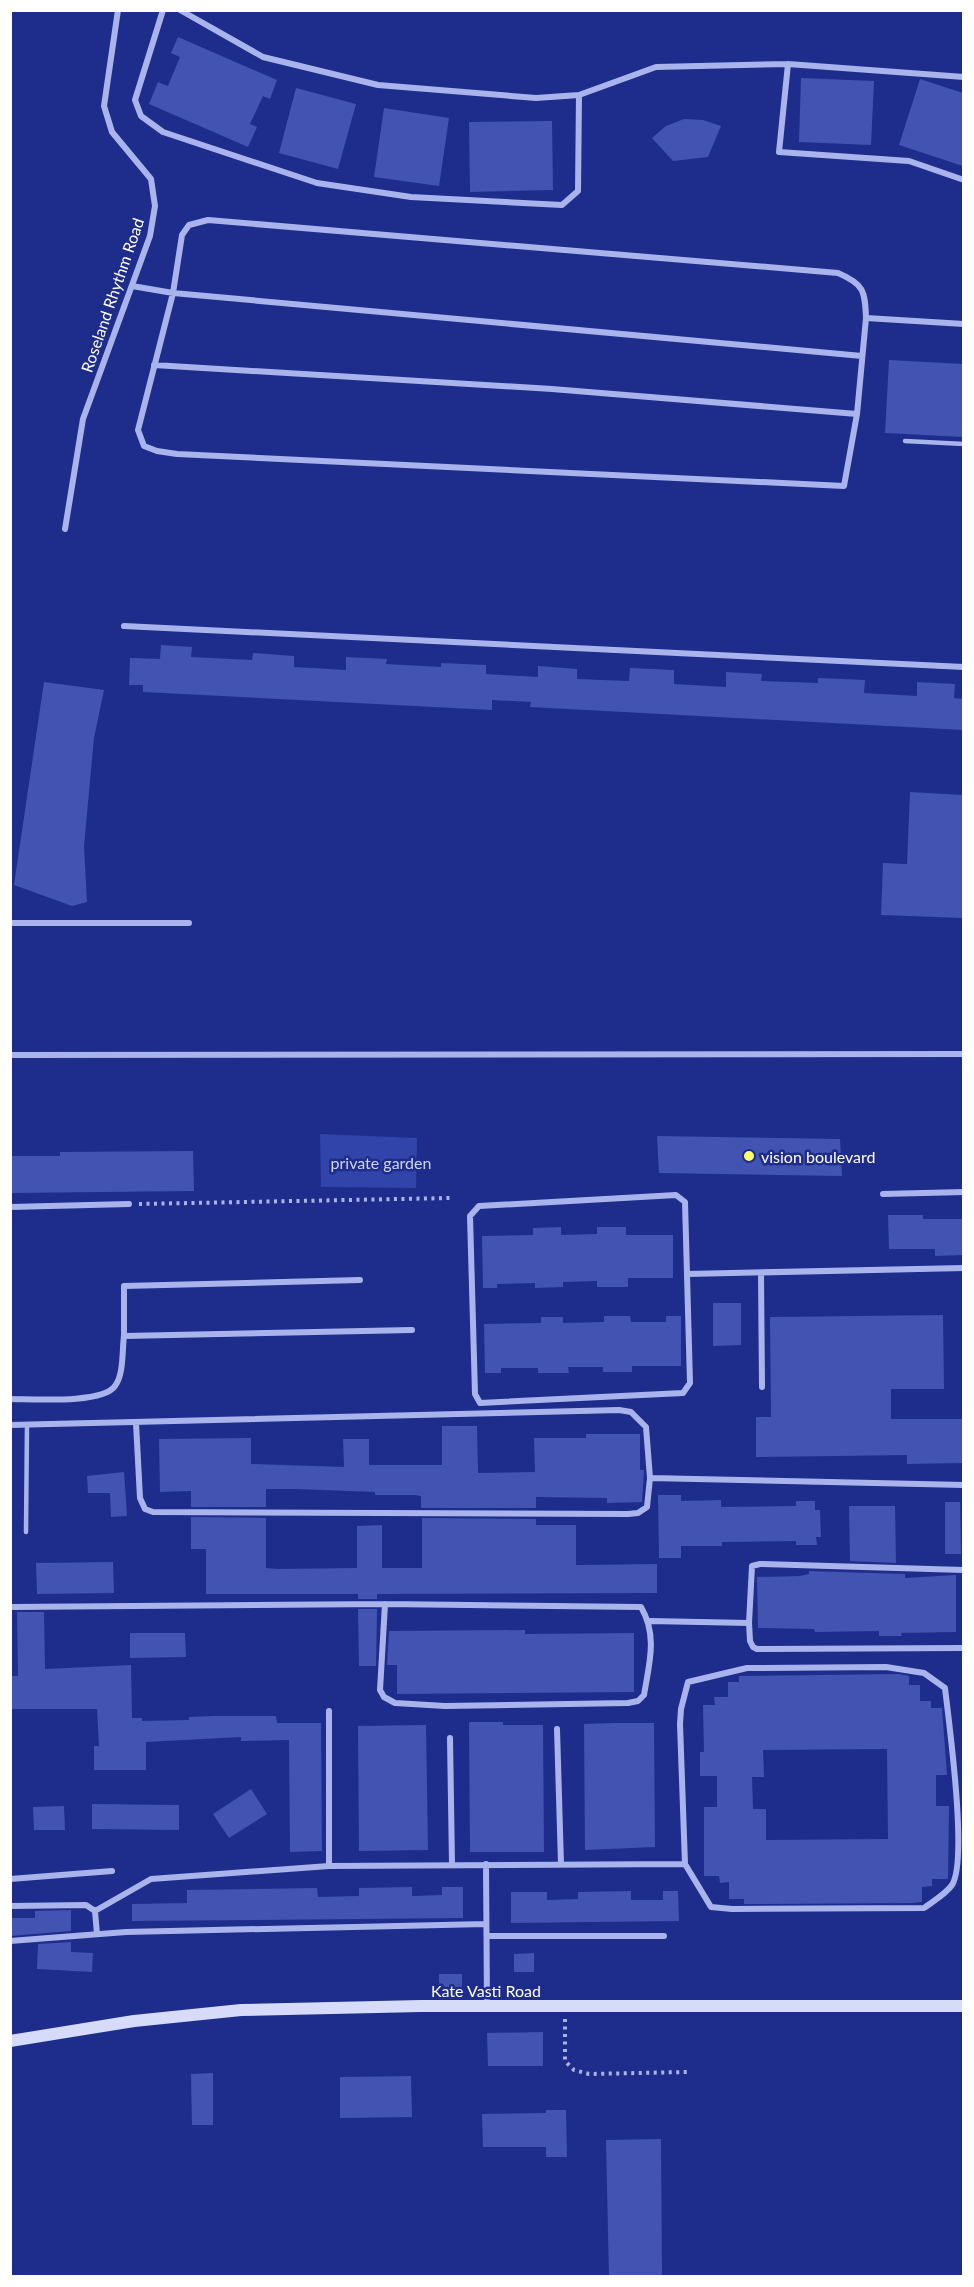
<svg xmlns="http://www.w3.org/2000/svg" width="974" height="2287" font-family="Lato,sans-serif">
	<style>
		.green { fill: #3144a9 }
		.building { fill: #4253b2; fill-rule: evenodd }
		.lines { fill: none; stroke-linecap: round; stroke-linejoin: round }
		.path { stroke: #aab4ec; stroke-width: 4; stroke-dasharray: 3 4.5; stroke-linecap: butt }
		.lane { stroke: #aab4ec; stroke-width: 4.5 }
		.street { stroke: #aab4ec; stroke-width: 6 }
		.secondary { stroke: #d6dbf9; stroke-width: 12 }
		.poi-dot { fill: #fafb69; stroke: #1e2d8b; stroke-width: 2 }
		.labels { text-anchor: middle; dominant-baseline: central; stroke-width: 5; stroke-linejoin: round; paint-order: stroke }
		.street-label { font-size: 16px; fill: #fff; stroke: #1e2d8b }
		.poi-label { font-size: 16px; fill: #fff; stroke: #1e2d8b; text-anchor: start }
		.park-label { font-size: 16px; fill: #cfd6f9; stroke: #1e2d8b }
	</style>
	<rect width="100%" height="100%" fill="#1e2d8b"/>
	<path class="green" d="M 320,1134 L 417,1138 L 416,1188 L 321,1187 Z"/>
	<path class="building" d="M 178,37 L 277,80 L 270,99 L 263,96 L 250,124 L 257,127 L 248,147 L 149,104 L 158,82 L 168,86 L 180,57 L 171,53 Z
		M 801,78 L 874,81 L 871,145 L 799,142 Z
		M 920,79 L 963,93 L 963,166 L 899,145 Z
		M 296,88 L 356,104 L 338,169 L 279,153 Z
		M 384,108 L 449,118 L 439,186 L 374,177 Z
		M 684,119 L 703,120 L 721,126 L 708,157 L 673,161 L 652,138 L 666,126 Z
		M 552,121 L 553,190 L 470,192 L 469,122 Z
		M 889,360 L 963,364 L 963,437 L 885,433 Z
		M 161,645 L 192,647 L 191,657 L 252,660 L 253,653 L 294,656 L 294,667 L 346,670 L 346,657 L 387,659 L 386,664 L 441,667 L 441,663 L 486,665 L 486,674 L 538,677 L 538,666 L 577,669 L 577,679 L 629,681 L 630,668 L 674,670 L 674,684 L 726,687 L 726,672 L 762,674 L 761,681 L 818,683 L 818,678 L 865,680 L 864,693 L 917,696 L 917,682 L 955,684 L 954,698 L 963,699 L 963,730 L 530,707 L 531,702 L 492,700 L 492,710 L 143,692 L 143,685 L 129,685 L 130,658 L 160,659 Z
		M 44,682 L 104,690 L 94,738 L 84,846 L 87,902 L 72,906 L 14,885 Z
		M 910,792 L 963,795 L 963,918 L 881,915 L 883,863 L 907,864 Z
		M 657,1136 L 840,1139 L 842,1176 L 659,1173 Z
		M 193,1151 L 194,1191 L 10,1193 L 10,1156 L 60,1156 L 60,1152 Z
		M 888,1215 L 923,1215 L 923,1219 L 963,1219 L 963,1255 L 935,1256 L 935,1249 L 889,1249 Z
		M 561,1227 L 561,1235 L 597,1234 L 597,1227 L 626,1227 L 626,1235 L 673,1235 L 673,1278 L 628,1278 L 628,1287 L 597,1287 L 597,1281 L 563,1282 L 563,1287 L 535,1288 L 535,1283 L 497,1284 L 497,1288 L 483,1288 L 482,1236 L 533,1235 L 533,1228 Z
		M 713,1303 L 741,1303 L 741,1345 L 713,1346 Z
		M 943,1315 L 944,1389 L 891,1389 L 891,1419 L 963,1419 L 963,1463 L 907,1464 L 907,1455 L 756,1457 L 756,1417 L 771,1417 L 770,1317 Z
		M 604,1316 L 630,1316 L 631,1322 L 666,1322 L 666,1316 L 681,1316 L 681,1366 L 632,1366 L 632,1372 L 603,1372 L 603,1367 L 568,1367 L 569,1373 L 538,1373 L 538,1368 L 501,1368 L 501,1373 L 485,1373 L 484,1324 L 541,1323 L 541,1317 L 563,1317 L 563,1323 L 604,1322 Z
		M 442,1426 L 477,1426 L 478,1473 L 535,1472 L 534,1438 L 586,1438 L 586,1434 L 640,1434 L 640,1470 L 644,1470 L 642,1502 L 607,1503 L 607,1498 L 536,1497 L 536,1508 L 421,1508 L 421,1496 L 415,1495 L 375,1495 L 375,1492 L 297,1489 L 266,1489 L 266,1507 L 191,1507 L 191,1491 L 160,1492 L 159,1439 L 251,1438 L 251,1464 L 344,1467 L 343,1439 L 369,1439 L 369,1465 L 442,1465 Z
		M 124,1472 L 127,1516 L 111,1517 L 110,1493 L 88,1493 L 87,1476 Z
		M 658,1495 L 681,1495 L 681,1501 L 721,1500 L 721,1507 L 796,1506 L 796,1501 L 815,1501 L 815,1510 L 820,1510 L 821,1537 L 816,1537 L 817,1545 L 796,1545 L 796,1541 L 722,1542 L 722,1546 L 681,1546 L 681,1558 L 659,1558 Z
		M 945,1502 L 960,1502 L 961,1554 L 945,1554 Z
		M 849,1506 L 895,1506 L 896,1563 L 850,1561 Z
		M 191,1517 L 266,1518 L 266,1568 L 277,1569 L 357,1568 L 357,1526 L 382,1525 L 382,1568 L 422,1568 L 422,1518 L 536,1519 L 536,1525 L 576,1525 L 576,1565 L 657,1564 L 657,1593 L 377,1594 L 377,1599 L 358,1599 L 358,1594 L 206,1594 L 206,1549 L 191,1549 Z
		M 113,1562 L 114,1593 L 37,1594 L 36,1563 Z
		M 809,1571 L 905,1574 L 905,1578 L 956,1575 L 956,1632 L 901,1633 L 902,1636 L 879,1636 L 879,1631 L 815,1632 L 814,1629 L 758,1628 L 757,1577 L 800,1576 L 809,1574 Z
		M 358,1609 L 377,1609 L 376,1666 L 359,1666 Z
		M 17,1612 L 44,1612 L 45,1669 L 131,1665 L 132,1718 L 142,1718 L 142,1721 L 189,1720 L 189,1717 L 213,1716 L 276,1716 L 277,1723 L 321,1723 L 322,1851 L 290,1852 L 289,1740 L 241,1741 L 241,1737 L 146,1742 L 146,1770 L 94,1770 L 94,1746 L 99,1746 L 97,1709 L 10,1709 L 10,1676 L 18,1676 Z
		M 525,1630 L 525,1634 L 634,1633 L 634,1692 L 397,1694 L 397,1665 L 387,1665 L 389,1631 Z
		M 130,1633 L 185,1633 L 186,1657 L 130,1658 Z
		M 899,1674 L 909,1676 L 909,1685 L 920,1685 L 920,1701 L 931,1701 L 931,1708 L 942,1708 L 947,1775 L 936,1775 L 936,1806 L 949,1806 L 948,1879 L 932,1879 L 932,1886 L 922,1887 L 922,1902 L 912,1903 L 744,1904 L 744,1899 L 729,1899 L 729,1882 L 720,1883 L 719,1876 L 704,1876 L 704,1807 L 717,1807 L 717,1776 L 700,1776 L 700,1752 L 704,1752 L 703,1705 L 715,1705 L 714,1697 L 728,1697 L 728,1682 L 739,1682 L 739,1676 ZM 887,1749 L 888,1839 L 766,1840 L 766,1809 L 753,1809 L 752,1777 L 764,1777 L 763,1750 Z
		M 469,1722 L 503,1722 L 503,1725 L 543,1725 L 544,1852 L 470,1852 Z
		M 614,1723 L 654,1723 L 655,1847 L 585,1850 L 584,1724 Z
		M 426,1725 L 428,1850 L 359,1851 L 358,1726 Z
		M 251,1789 L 267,1814 L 229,1838 L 213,1814 Z
		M 92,1804 L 179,1805 L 179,1830 L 92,1829 Z
		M 64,1806 L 65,1830 L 34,1830 L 33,1807 Z
		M 412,1887 L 412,1896 L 442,1895 L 442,1887 L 463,1887 L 463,1918 L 132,1921 L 132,1904 L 187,1903 L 187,1890 L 317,1888 L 318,1897 L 359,1896 L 359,1888 Z
		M 631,1891 L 631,1900 L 663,1900 L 663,1891 L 678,1891 L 679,1921 L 511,1923 L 511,1892 L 547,1892 L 547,1900 L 578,1899 L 578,1892 Z
		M 71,1910 L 71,1931 L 10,1936 L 10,1918 L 35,1918 L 35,1911 Z
		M 71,1942 L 71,1952 L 93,1953 L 92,1972 L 37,1969 L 38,1944 Z
		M 534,1953 L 534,1972 L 514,1972 L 514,1954 Z
		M 439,1974 L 462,1974 L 462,1989 L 439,1989 Z
		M 543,2032 L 543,2066 L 488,2066 L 487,2033 Z
		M 213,2073 L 213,2125 L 192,2125 L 191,2074 Z
		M 411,2076 L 412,2117 L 340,2118 L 340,2077 Z
		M 546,2110 L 566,2110 L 567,2157 L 546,2157 L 546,2147 L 483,2147 L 482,2114 L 546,2113 Z
		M 661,2139 L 662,2277 L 609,2277 L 606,2140 Z"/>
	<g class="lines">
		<path class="path" d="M 139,1204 L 451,1198
			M 565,2019 L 565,2061 L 574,2070 L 589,2074 L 687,2072"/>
		<path class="lane" d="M 905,441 L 964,444
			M 26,1532 L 27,1425"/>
		<path class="street" d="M 163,10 L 135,100 L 141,116 L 163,132 L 317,183 L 411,197 L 562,205 L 578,191 L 579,95
			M 180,10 L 263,57 L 378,85 L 536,98 L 579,95 L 656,67 L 788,64 L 964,77
			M 788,64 L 779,152 L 909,161 L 964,180
			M 132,286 L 173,293 L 862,356
			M 866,318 C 865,291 864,284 838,273 L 208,220 L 189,225 L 182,235 L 173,293 L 138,430 L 144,446 L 157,451 L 177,454 L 844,486 L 857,414 L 866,318 L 964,324
			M 154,365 L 552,389 L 857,414
			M 65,529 L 83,419 L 150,236 L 155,206 L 151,179 L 112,132 L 104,106 L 118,10
			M 124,626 L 964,667
			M 10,923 L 189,923
			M 10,1055 L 964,1054
			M 883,1194 L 964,1192
			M 676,1195 L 685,1202 L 690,1383 L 683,1393 L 480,1403 L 475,1394 L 470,1216 L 479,1206 Z
			M 10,1207 L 129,1204
			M 761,1273 L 762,1387
			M 687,1274 L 964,1268
			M 124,1336 L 124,1286 L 360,1280
			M 10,1399 C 32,1399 103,1404 115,1386 C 124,1374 122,1350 124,1336 L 412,1330
			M 10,1425 L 619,1410 L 631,1412 L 646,1427 L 650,1478 L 647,1507 L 638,1513 L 628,1514 L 153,1512 L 145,1509 L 140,1498 L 136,1423
			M 650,1478 L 964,1485
			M 10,1607 L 385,1604 L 641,1607 C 658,1636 649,1664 644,1695 L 638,1701 L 628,1703 L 445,1706 L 395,1703 L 384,1697 L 380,1690 L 385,1604
			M 650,1621 L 749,1623 L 750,1641 L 753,1647 L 757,1649 L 964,1648
			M 749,1623 L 752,1566 L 760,1564 L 964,1570
			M 557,1729 L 561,1864
			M 450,1738 L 452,1864
			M 486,1864 L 487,2006
			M 329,1866 L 329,1711
			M 10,1879 L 112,1871
			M 10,1906 L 86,1905 L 95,1911 L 97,1934
			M 95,1911 L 151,1879 L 329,1866 L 685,1864 L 711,1907 L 732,1909 L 924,1908 C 933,1901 946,1894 952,1885 C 968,1860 949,1723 945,1688 L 924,1673 L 886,1667 L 747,1668 L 688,1682 L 681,1709 L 680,1724 L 685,1864
			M 487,1936 L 664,1936
			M 10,1941 L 126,1932 L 486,1924"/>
		<path class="secondary" d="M 10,2041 L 134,2021 L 241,2010 L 421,2006 L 964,2006"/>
	</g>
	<circle class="poi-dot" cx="749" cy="1156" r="6"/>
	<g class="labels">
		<g class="street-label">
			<text transform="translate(112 295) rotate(-71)">Roseland Rhythm Road</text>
			<text x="486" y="1990">Kate Vasti Road</text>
		</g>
		<g class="poi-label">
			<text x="761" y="1156">vision boulevard</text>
		</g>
		<g class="park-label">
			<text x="381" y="1162">private garden</text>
		</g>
	</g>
	<rect width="974" height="2287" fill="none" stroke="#ffffff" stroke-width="24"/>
</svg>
